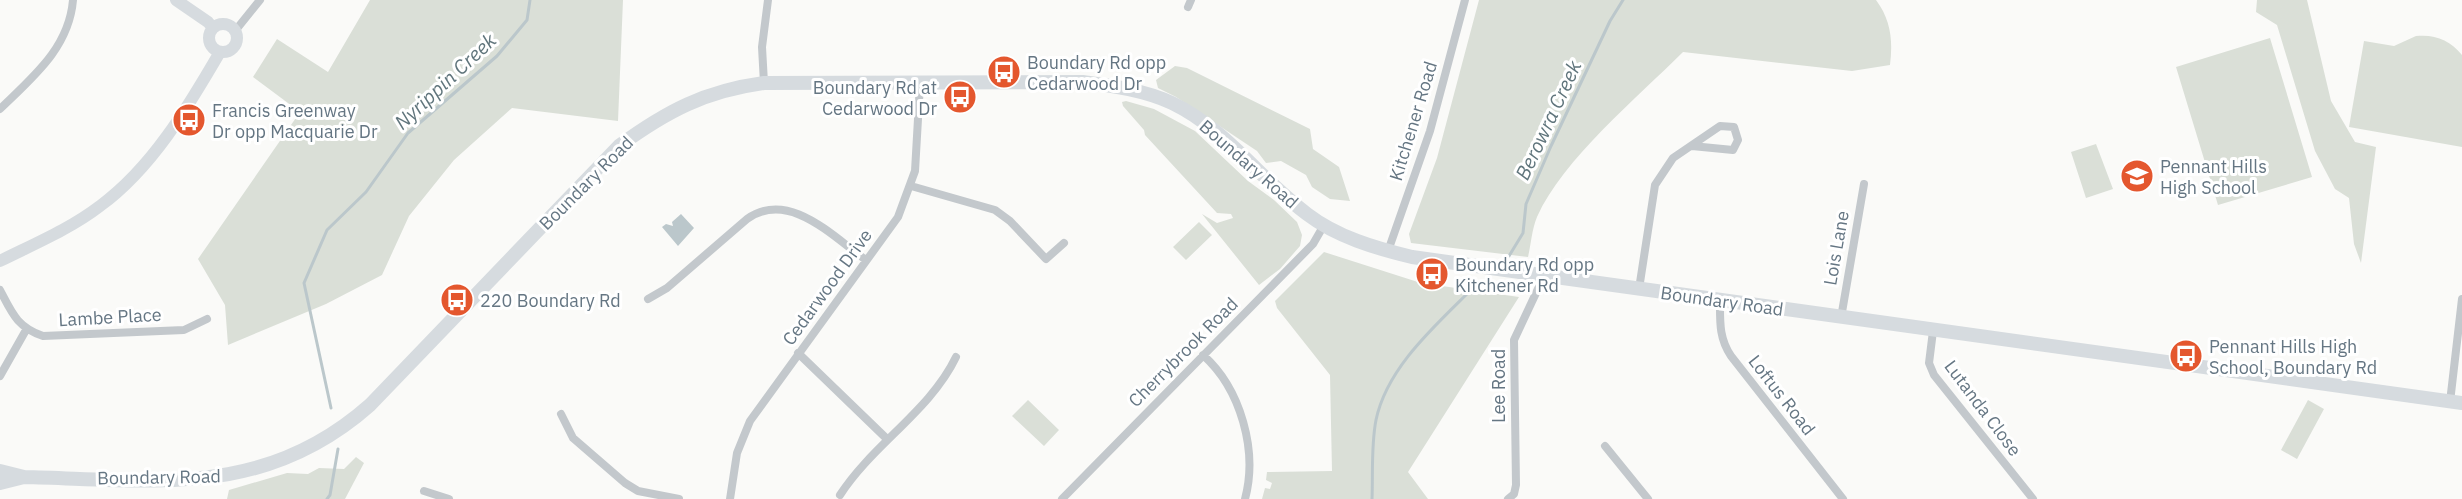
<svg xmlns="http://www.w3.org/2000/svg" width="2462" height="499" font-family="'IBM Plex Sans',sans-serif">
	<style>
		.green { fill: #dadfd7 }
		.water { fill: #bbc7cb }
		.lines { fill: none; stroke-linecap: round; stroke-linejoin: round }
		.stream { stroke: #bbc7cb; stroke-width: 3 }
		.minor { stroke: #c3c8cc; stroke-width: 8 }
		.secondary { stroke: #d6dbdf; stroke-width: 12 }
		.primary { stroke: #d6dbdf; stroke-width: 14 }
		.labels { text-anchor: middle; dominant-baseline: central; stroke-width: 6; stroke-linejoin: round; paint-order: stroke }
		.poi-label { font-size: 18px; fill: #657683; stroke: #fff; text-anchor: start }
		.street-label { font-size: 18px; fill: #657683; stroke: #fff }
		.water-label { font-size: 20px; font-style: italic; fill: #60757c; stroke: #fff }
	</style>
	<rect width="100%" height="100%" fill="#fafaf8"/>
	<path class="green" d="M 370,0 L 623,0 L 618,121 L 512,108 L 454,160 L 409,216 L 382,275 L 326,304 L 228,345 L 225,305 L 198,259 L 300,112 L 253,77 L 277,39 L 328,72 Z
		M 1479,0 L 1876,0 C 1891,20 1893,41 1890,65 L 1852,71 L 1683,52 C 1637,98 1563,159 1537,217 C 1532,229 1531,244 1528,257 L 1411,243 L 1409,234 L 1437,158 Z
		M 2257,0 L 2307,0 L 2331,101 L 2355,142 L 2376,147 L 2361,263 L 2354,244 L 2349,198 L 2335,189 L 2315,151 L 2277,25 L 2256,12 Z
		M 2416,36 C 2435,34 2450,40 2462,55 L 2462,147 L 2349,127 L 2364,41 L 2394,46 Z
		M 2270,38 L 2312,177 L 2218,205 L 2176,67 Z
		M 1175,66 L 1187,68 L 1310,129 L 1313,149 L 1339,167 L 1350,201 L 1330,199 L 1312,187 L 1306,175 L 1281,161 L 1266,163 L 1257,151 L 1176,97 L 1158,88 L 1156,80 Z
		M 1126,101 L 1154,109 L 1195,131 L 1248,181 L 1274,200 L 1297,222 L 1302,235 L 1300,246 L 1280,269 L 1259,285 L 1202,214 L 1217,223 L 1233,218 L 1231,214 L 1217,213 L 1145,135 L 1144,130 L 1123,106 L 1122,102 Z
		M 2096,144 L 2113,189 L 2086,198 L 2071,152 Z
		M 1199,222 L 1212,235 L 1186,260 L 1173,247 Z
		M 1324,252 L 1421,283 L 1519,297 L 1408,472 L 1428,499 L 1262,499 L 1265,488 L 1270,489 L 1272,483 L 1266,480 L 1267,472 L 1332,471 L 1330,375 L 1277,308 L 1275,301 Z
		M 1028,400 L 1059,430 L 1044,446 L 1012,416 Z
		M 2308,400 L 2324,409 L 2297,459 L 2281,450 Z
		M 356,457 L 364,463 L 345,499 L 227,499 L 229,490 L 287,473 L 308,474 L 319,468 L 344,469 Z"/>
	<path class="water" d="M 681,214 L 694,228 L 678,246 L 662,227 L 666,224 L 673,226 L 672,222 Z"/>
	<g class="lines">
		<path class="stream" d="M 1509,256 L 1523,233 L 1526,204 L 1551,146 L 1610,21 L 1623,0
			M 331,408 L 304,283 L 327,230 L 366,192 L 408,133 L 497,56 L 527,20 L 530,0
			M 327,499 L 330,495 L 338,449
			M 1372,499 C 1373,474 1371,445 1376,420 C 1387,367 1436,325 1473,288"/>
		<path class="minor" d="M 1188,7 L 1191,0
			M 235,31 L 260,0
			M 764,83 L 762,47 L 768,0
			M 0,109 C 33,77 69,48 73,0
			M 911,186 L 995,210 L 1010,221 L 1046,259 L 1064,243
			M 1388,251 L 1430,131 L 1465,0
			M 1639,289 L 1655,185 L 1673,158 L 1720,126 L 1734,127 L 1738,140 L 1733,150 L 1692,146
			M 0,290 C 12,313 17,327 43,336 L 184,330 L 207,319
			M 648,299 L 667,288 L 747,219 C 789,189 833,237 866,260
			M 1720,301 C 1720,322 1719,338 1731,356 L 1843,499
			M 1841,318 L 1864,184
			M 1933,331 L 1929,363 L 1934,375 L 2033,499
			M 798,353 L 887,439
			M 1203,355 C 1241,389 1258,451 1245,499
			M 0,376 L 26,330
			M 2450,402 L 2462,299
			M 561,414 L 573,438 L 625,483 L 638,491 L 679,499
			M 1605,446 L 1648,499
			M 424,491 L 449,499
			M 840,495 C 873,444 930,411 956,357
			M 730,499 L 737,453 L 750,421 L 898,217 L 915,171 L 920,84
			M 1062,499 L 1313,244 L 1324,225
			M 1508,499 L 1514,494 L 1516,485 L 1514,340 L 1544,276"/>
		<path class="secondary" d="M 176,0 L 208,22 L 213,28
			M209 38a14 14 0 1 1 28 0a14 14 0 1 1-28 0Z
			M 0,261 C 34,244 70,229 100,206 C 152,168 188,107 220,52"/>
		<path class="primary" d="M 0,471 L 24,477 C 155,480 264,499 370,405 L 619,146 C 667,111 705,91 764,83 L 1083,82 C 1113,86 1144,90 1172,103 C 1226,129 1260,179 1307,214 C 1337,237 1375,248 1412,257 L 2462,403
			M 0,483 L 24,477"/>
	</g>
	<defs>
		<g id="bus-disc" transform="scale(1.725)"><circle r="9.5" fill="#e4572e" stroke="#fff"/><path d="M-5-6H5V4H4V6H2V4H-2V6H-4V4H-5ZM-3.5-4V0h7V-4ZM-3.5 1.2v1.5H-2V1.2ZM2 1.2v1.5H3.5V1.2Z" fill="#fff"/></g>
		<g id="school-disc" transform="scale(1.725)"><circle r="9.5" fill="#e4572e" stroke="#fff"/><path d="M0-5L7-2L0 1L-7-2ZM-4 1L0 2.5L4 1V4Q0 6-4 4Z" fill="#fff"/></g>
	</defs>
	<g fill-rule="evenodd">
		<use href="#bus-disc" x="1004" y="72"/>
		<use href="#bus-disc" x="960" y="97"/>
		<use href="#bus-disc" x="189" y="120"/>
		<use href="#school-disc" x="2137" y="176"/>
		<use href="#bus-disc" x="1432" y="274"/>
		<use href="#bus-disc" x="457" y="300"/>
		<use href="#bus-disc" x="2186" y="356"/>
	</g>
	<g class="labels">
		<g class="poi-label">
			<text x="1027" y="62">Boundary Rd opp<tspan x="1027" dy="21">Cedarwood Dr</tspan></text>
			<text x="937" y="87" text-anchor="end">Boundary Rd at<tspan x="937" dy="21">Cedarwood Dr</tspan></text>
			<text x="212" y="110">Francis Greenway<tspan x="212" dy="21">Dr opp Macquarie Dr</tspan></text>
			<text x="2160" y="166">Pennant Hills<tspan x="2160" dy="21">High School</tspan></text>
			<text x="1455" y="264">Boundary Rd opp<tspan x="1455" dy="21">Kitchener Rd</tspan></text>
			<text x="480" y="300">220 Boundary Rd</text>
			<text x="2209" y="346">Pennant Hills High<tspan x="2209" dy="21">School, Boundary Rd</tspan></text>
		</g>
		<g class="street-label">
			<text transform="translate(1413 121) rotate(-73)">Kitchener Road</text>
			<text transform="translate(1249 164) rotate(41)">Boundary Road</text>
			<text transform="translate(586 183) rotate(-45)">Boundary Road</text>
			<text transform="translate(1836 248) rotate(-80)">Lois Lane</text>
			<text transform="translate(827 287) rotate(-54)">Cedarwood Drive</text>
			<text transform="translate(1722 301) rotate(8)">Boundary Road</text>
			<text transform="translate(110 317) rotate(-3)">Lambe Place</text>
			<text transform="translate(1183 352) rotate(-45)">Cherrybrook Road</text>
			<text transform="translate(1498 386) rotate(-90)">Lee Road</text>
			<text transform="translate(1782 395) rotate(52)">Loftus Road</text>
			<text transform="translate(1983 408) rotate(53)">Lutanda Close</text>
			<text transform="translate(159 477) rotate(-1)">Boundary Road</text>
		</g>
		<g class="water-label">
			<text transform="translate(445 81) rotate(-43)">Nyrippin Creek</text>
			<text transform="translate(1548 120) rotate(-65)">Berowra Creek</text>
		</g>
	</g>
</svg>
